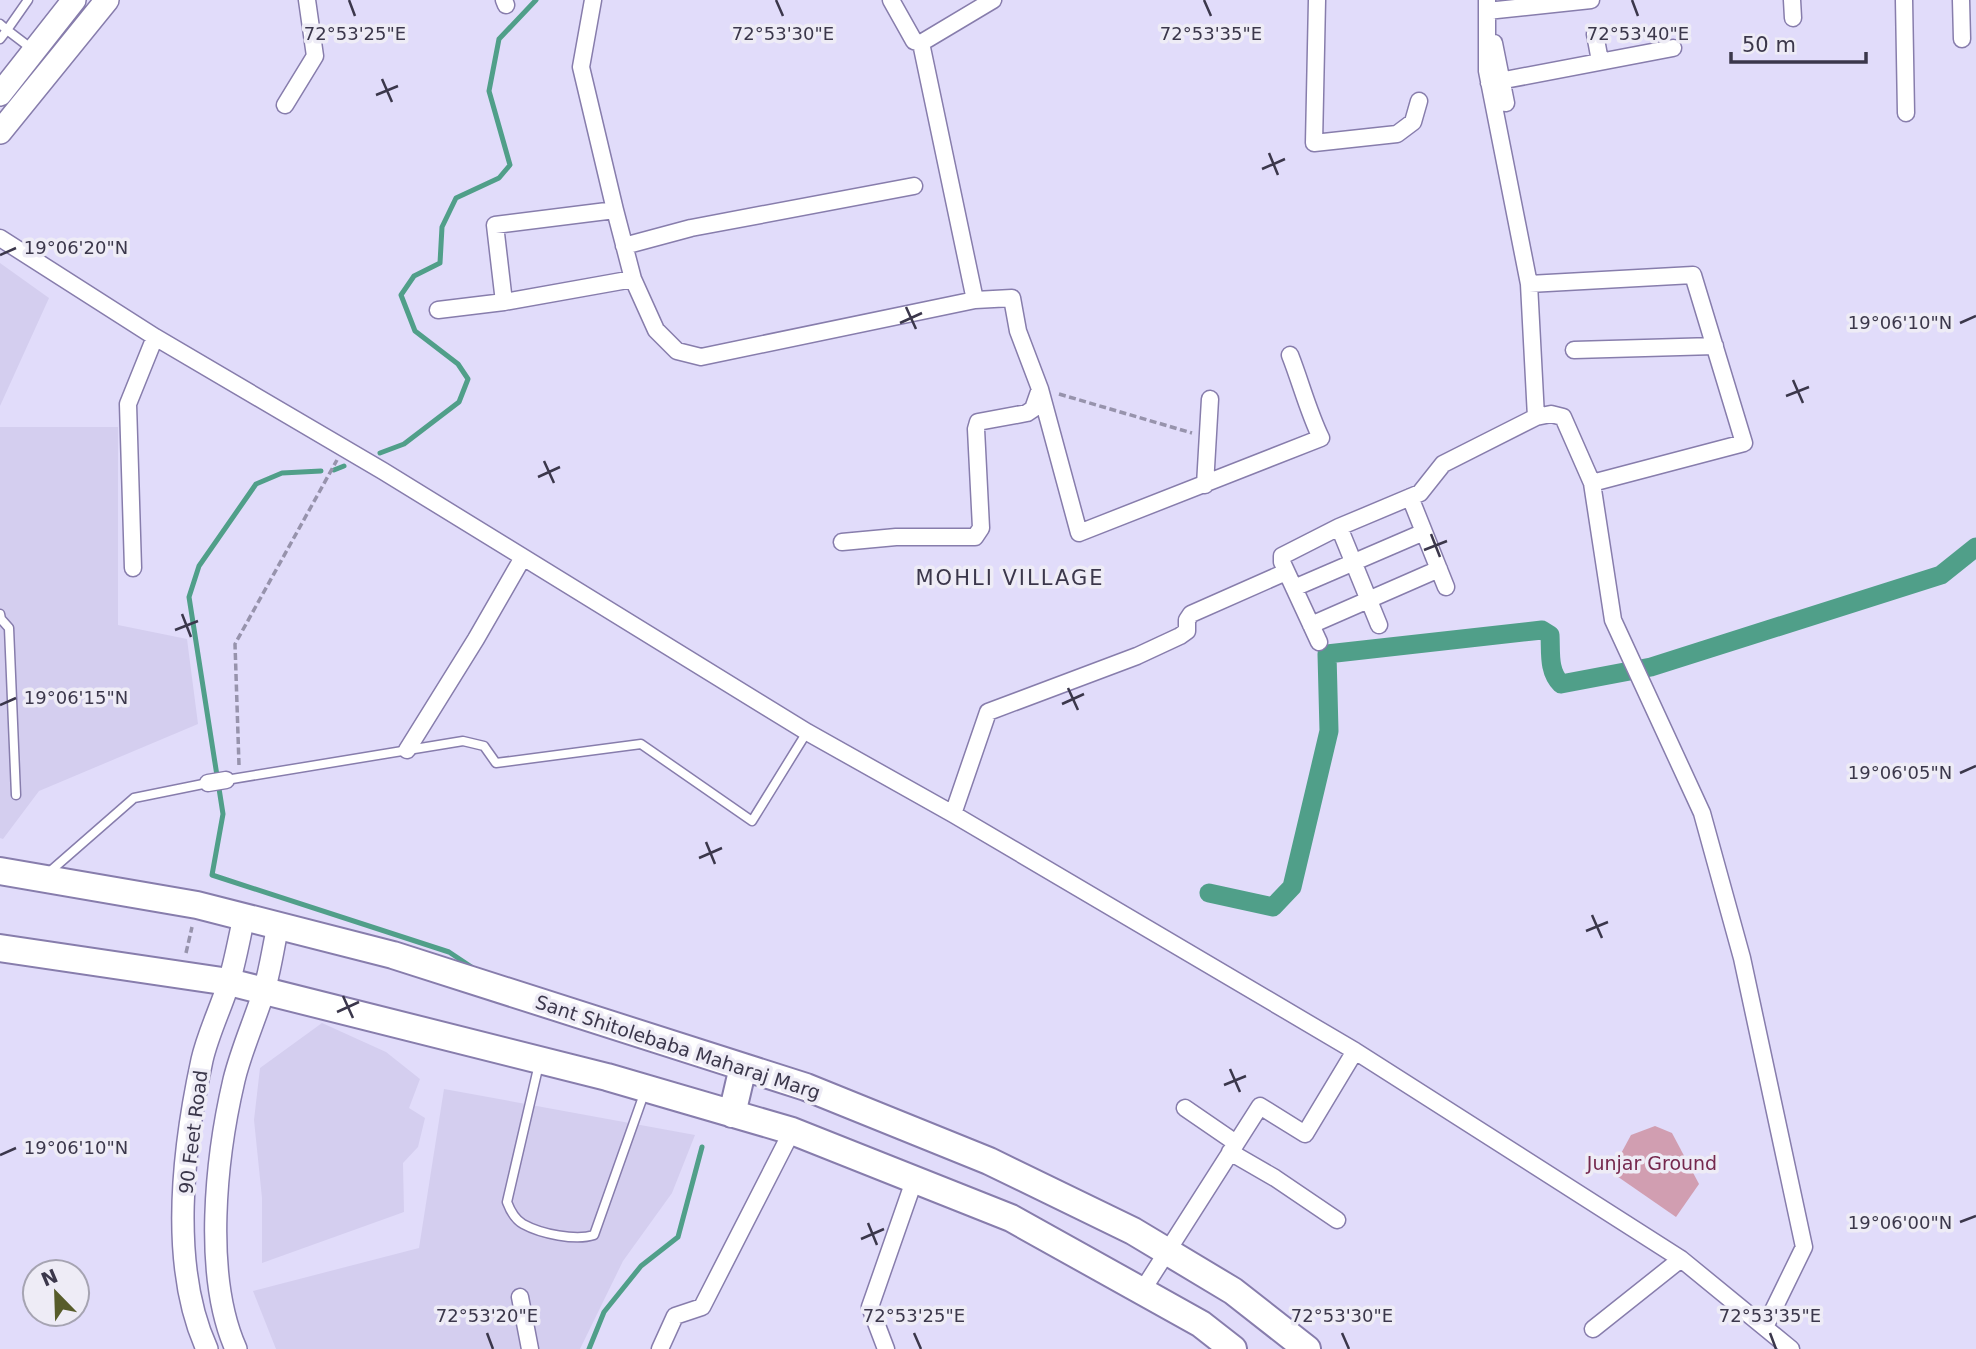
<svg xmlns="http://www.w3.org/2000/svg" width="1976" height="1349" font-family="'DejaVu Sans',sans-serif">
	<style>
		.built { fill: #d4ceef }
		.green { fill: #d19eb1 }
		.lines { fill: none; stroke-linecap: round; stroke-linejoin: round }
		.stream { stroke: #509f89; stroke-width: 5 }
		.canal { stroke: #509f89; stroke-width: 19 }
		.service-casing { stroke: #877dac; stroke-width: 11 }
		.minor-casing { stroke: #877dac; stroke-width: 19 }
		.tertiary-casing { stroke: #877dac; stroke-width: 24 }
		.secondary-casing { stroke: #877dac; stroke-width: 26 }
		.primary-casing { stroke: #877dac; stroke-width: 30 }
		.path { stroke: #9793ac; stroke-width: 3.5; stroke-dasharray: 7 3.5; stroke-linecap: butt }
		.service { stroke: #fff; stroke-width: 8 }
		.minor { stroke: #fff; stroke-width: 16 }
		.tertiary { stroke: #fff; stroke-width: 21 }
		.secondary { stroke: #fff; stroke-width: 23 }
		.primary { stroke: #fff; stroke-width: 26 }
		.ticks { fill: none; stroke: #3b374b; stroke-width: 2.5 }
		.labels { text-anchor: middle; dominant-baseline: central; stroke-width: 7; stroke-linejoin: round; paint-order: stroke }
		.street-label { font-size: 19px; fill: #3b374b; stroke: #eeecf6 }
		.park-label { font-size: 19px; fill: #75284d; stroke: #eeecf6 }
		.neighbourhood-label { font-size: 21px; letter-spacing: 2px; fill: #3b374b; stroke: #eeecf6 }
		.ticks-label { font-size: 18px; text-anchor: middle; fill: #3b374b; stroke: #eeecf6; stroke-width: 7; stroke-linejoin: round; paint-order: stroke }
	</style>
	<rect width="100%" height="100%" fill="#e1dcfa"/>
	<path class="built" d="M 0,263 L 49,298 L 0,406 Z
		M 0,427 L 118,427 L 118,625 L 187,639 L 198,724 L 39,791 L 3,839 L 0,838 Z
		M 322,1023 L 386,1052 L 420,1079 L 409,1108 L 425,1118 L 418,1147 L 403,1163 L 404,1212 L 262,1263 L 262,1198 L 254,1120 L 260,1068 Z
		M 444,1089 L 695,1135 L 672,1193 L 623,1261 L 580,1349 L 276,1349 L 253,1291 L 419,1248 Z"/>
	<path class="green" d="M 1655,1126 L 1672,1133 L 1699,1184 L 1676,1217 L 1611,1172 L 1631,1135 Z"/>
	<g class="lines">
		<path class="stream" d="M 380,453 L 404,444 L 459,402 L 468,379 L 458,364 L 415,331 L 401,295 L 414,276 L 440,263 L 442,227 L 456,198 L 499,178 L 510,165 L 489,91 L 499,39 L 536,0
			M 334,470 L 344,466
			M 321,471 L 282,473 L 256,484 L 199,566 L 189,597 L 223,814 L 212,875 L 449,952 L 473,968
			M 589,1349 L 604,1312 L 641,1266 L 678,1237 L 702,1147"/>
		<path class="canal" d="M 1209,893 L 1273,907 L 1292,887 L 1329,731 L 1327,654 L 1542,630 L 1550,635 C 1551,652 1548,671 1561,684 L 1651,667 L 1941,575 L 1976,547"/>
		<g class="service-casing">
			<path id="service" d="M 0,24 L 7,30 L 28,0
				M 0,39 L 7,30 L 32,49
				M 0,614 L 1,619 L 9,628 L 16,795
				M 226,780 L 463,741 L 484,746 L 496,763 L 641,744 L 752,821 L 807,732
				M 47,874 L 134,798 L 208,783
				M 539,1064 L 507,1202 C 510,1210 514,1219 523,1224 C 541,1234 576,1241 594,1235 L 645,1091"/>
		</g>
		<g class="minor-casing">
			<path id="minor" d="M 504,0 L 506,5
				M 593,0 L 581,67 L 615,210
				M 891,0 L 914,41 L 921,43 L 975,300
				M 1317,0 L 1314,143 L 1397,134 L 1413,122 L 1419,101
				M 1487,0 L 1487,71 L 1529,284 L 1536,417 L 1551,414 L 1563,417 L 1592,483 L 1613,620 L 1702,813 L 1742,958 L 1804,1247 L 1765,1327
				M 1792,0 L 1793,18
				M 1904,0 L 1906,113
				M 1961,0 L 1962,39
				M 1487,11 L 1591,0
				M 1595,34 L 1600,61
				M 921,43 L 993,0
				M 1494,43 L 1506,103
				M 1489,83 L 1673,48
				M 285,105 L 315,56 L 307,0
				M 0,238 L 155,337 L 383,471 L 807,732 L 953,814 L 1355,1051 L 1681,1259 L 1791,1349
				M 624,246 L 691,228 L 914,186
				M 1529,284 L 1693,275 L 1744,443 L 1592,483
				M 504,302 L 495,225 L 615,210 L 633,279
				M 438,310 L 504,302 L 633,279 L 656,330 L 677,351 L 701,357 L 975,300 L 1012,298 L 1018,331 L 1040,389 L 1079,533 L 1321,438 C 1308,411 1301,383 1290,355
				M 1574,350 L 1715,346
				M 1205,485 L 1210,399
				M 1410,497 L 1446,587
				M 1339,527 L 1379,625
				M 842,542 L 896,537 L 975,537 L 981,528 L 976,429 L 978,422 L 1027,413 L 1033,409 L 1040,389
				M 133,568 L 128,404 L 155,337
				M 1294,588 L 1424,532
				M 1311,625 L 1439,569
				M 1319,642 L 1282,562 L 1282,556 L 1339,527 L 1420,493 L 1443,464 L 1536,417
				M 407,750 L 476,639 L 522,559
				M 208,783 L 226,780
				M 953,814 L 988,712 L 1137,656 L 1180,636 L 1187,631 L 1187,620 L 1191,614 L 1286,572
				M 1185,1108 L 1236,1143
				M 1230,1152 L 1275,1178 L 1337,1220
				M 1142,1291 L 1260,1106 L 1305,1134 L 1355,1051
				M 520,1297 L 530,1349
				M 1593,1329 L 1681,1259
				M 660,1349 L 675,1316 L 702,1307 L 792,1131
				M 886,1349 L 870,1307 L 915,1178"/>
		</g>
		<g class="tertiary-casing">
			<path id="tertiary" d="M 207,1349 C 169,1266 183,1148 202,1060 C 208,1034 220,1010 228,985 C 235,963 239,939 244,917
				M 236,1349 C 203,1275 216,1157 234,1080 C 241,1051 254,1022 263,994 C 270,972 273,948 278,926"/>
		</g>
		<g class="secondary-casing">
			<path id="secondary" d="M 0,94 L 74,0
				M 0,132 L 107,0"/>
		</g>
		<g class="primary-casing">
			<path id="primary" d="M 0,871 L 197,905 L 393,955 L 806,1087 L 989,1161 L 1133,1231 L 1233,1291 L 1307,1349
				M 0,948 L 229,982 L 607,1077 L 792,1131 L 1011,1218 L 1201,1324 L 1233,1349
				M 732,1114 L 743,1067"/>
		</g>
		<path class="path" d="M 1059,394 L 1192,433
			M 239,765 L 235,644 L 337,460
			M 186,953 L 192,927"/>
		<use href="#service" class="service"/>
		<use href="#minor" class="minor"/>
		<use href="#tertiary" class="tertiary"/>
		<use href="#secondary" class="secondary"/>
		<use href="#primary" class="primary"/>
	</g>
	<path class="ticks" d="M 349,0 L 355,16M 776,0 L 783,16M 1204,0 L 1211,16M 1632,0 L 1638,16M 382,79 L 392,102M 376,95 L 398,86M 1269,153 L 1278,175M 1262,169 L 1285,159M 0,255 L 16,248M 906,307 L 916,329M 900,323 L 922,313M 1960,323 L 1976,316M 1793,380 L 1803,403M 1786,396 L 1809,387M 544,461 L 554,483M 538,477 L 560,467M 1431,534 L 1440,557M 1424,550 L 1447,541M 182,614 L 191,637M 175,630 L 198,621M 1068,688 L 1078,710M 1062,704 L 1084,694M 0,705 L 16,698M 1960,773 L 1976,766M 706,842 L 715,864M 699,858 L 722,848M 1592,915 L 1602,938M 1586,931 L 1608,922M 343,996 L 353,1018M 337,1012 L 359,1002M 1230,1069 L 1240,1092M 1224,1085 L 1246,1076M 0,1155 L 16,1148M 1960,1222 L 1976,1216M 868,1223 L 877,1245M 861,1239 L 884,1229M 487,1333 L 493,1349M 914,1333 L 921,1349M 1342,1333 L 1349,1349M 1770,1333 L 1776,1349"/>
	<g class="labels">
		<g class="street-label">
			<text transform="translate(678 1047) rotate(18)">Sant Shitolebaba Maharaj Marg</text>
			<text transform="translate(193 1132) rotate(-83)">90 Feet Road</text>
		</g>
		<g class="park-label">
			<text x="1652" y="1163">Junjar Ground</text>
		</g>
		<g class="neighbourhood-label">
			<text x="1010" y="578">MOHLI VILLAGE</text>
		</g>
	</g>
	<g class="ticks-label">
		<text x="355" y="40">72°53'25"E</text>
		<text x="783" y="40">72°53'30"E</text>
		<text x="1211" y="40">72°53'35"E</text>
		<text x="1638" y="40">72°53'40"E</text>
		<text x="76" y="254">19°06'20"N</text>
		<text x="1900" y="329">19°06'10"N</text>
		<text x="76" y="704">19°06'15"N</text>
		<text x="1900" y="779">19°06'05"N</text>
		<text x="76" y="1154">19°06'10"N</text>
		<text x="1900" y="1229">19°06'00"N</text>
		<text x="487" y="1322">72°53'20"E</text>
		<text x="914" y="1322">72°53'25"E</text>
		<text x="1342" y="1322">72°53'30"E</text>
		<text x="1770" y="1322">72°53'35"E</text>
	</g>
	<g transform="translate(56 1293) rotate(337)"><circle r="33" fill="#eeecf6" stroke="#a6a4b2" stroke-width="2"/>
	<path d="M0-5L12 26L0 18L-12 26Z" fill="#575c2a"/>
	<text y="-10" font-size="19" font-weight="bold" text-anchor="middle" fill="#3b374b">N</text>
	</g>
	<path d="M1731 52v10h135v-10" fill="none" stroke="#3b374b" stroke-width="3.5"/>
	<text x="1742" y="52" font-size="21" fill="#3b374b" stroke="#eeecf6" stroke-width="5" paint-order="stroke">50 m</text>
</svg>
